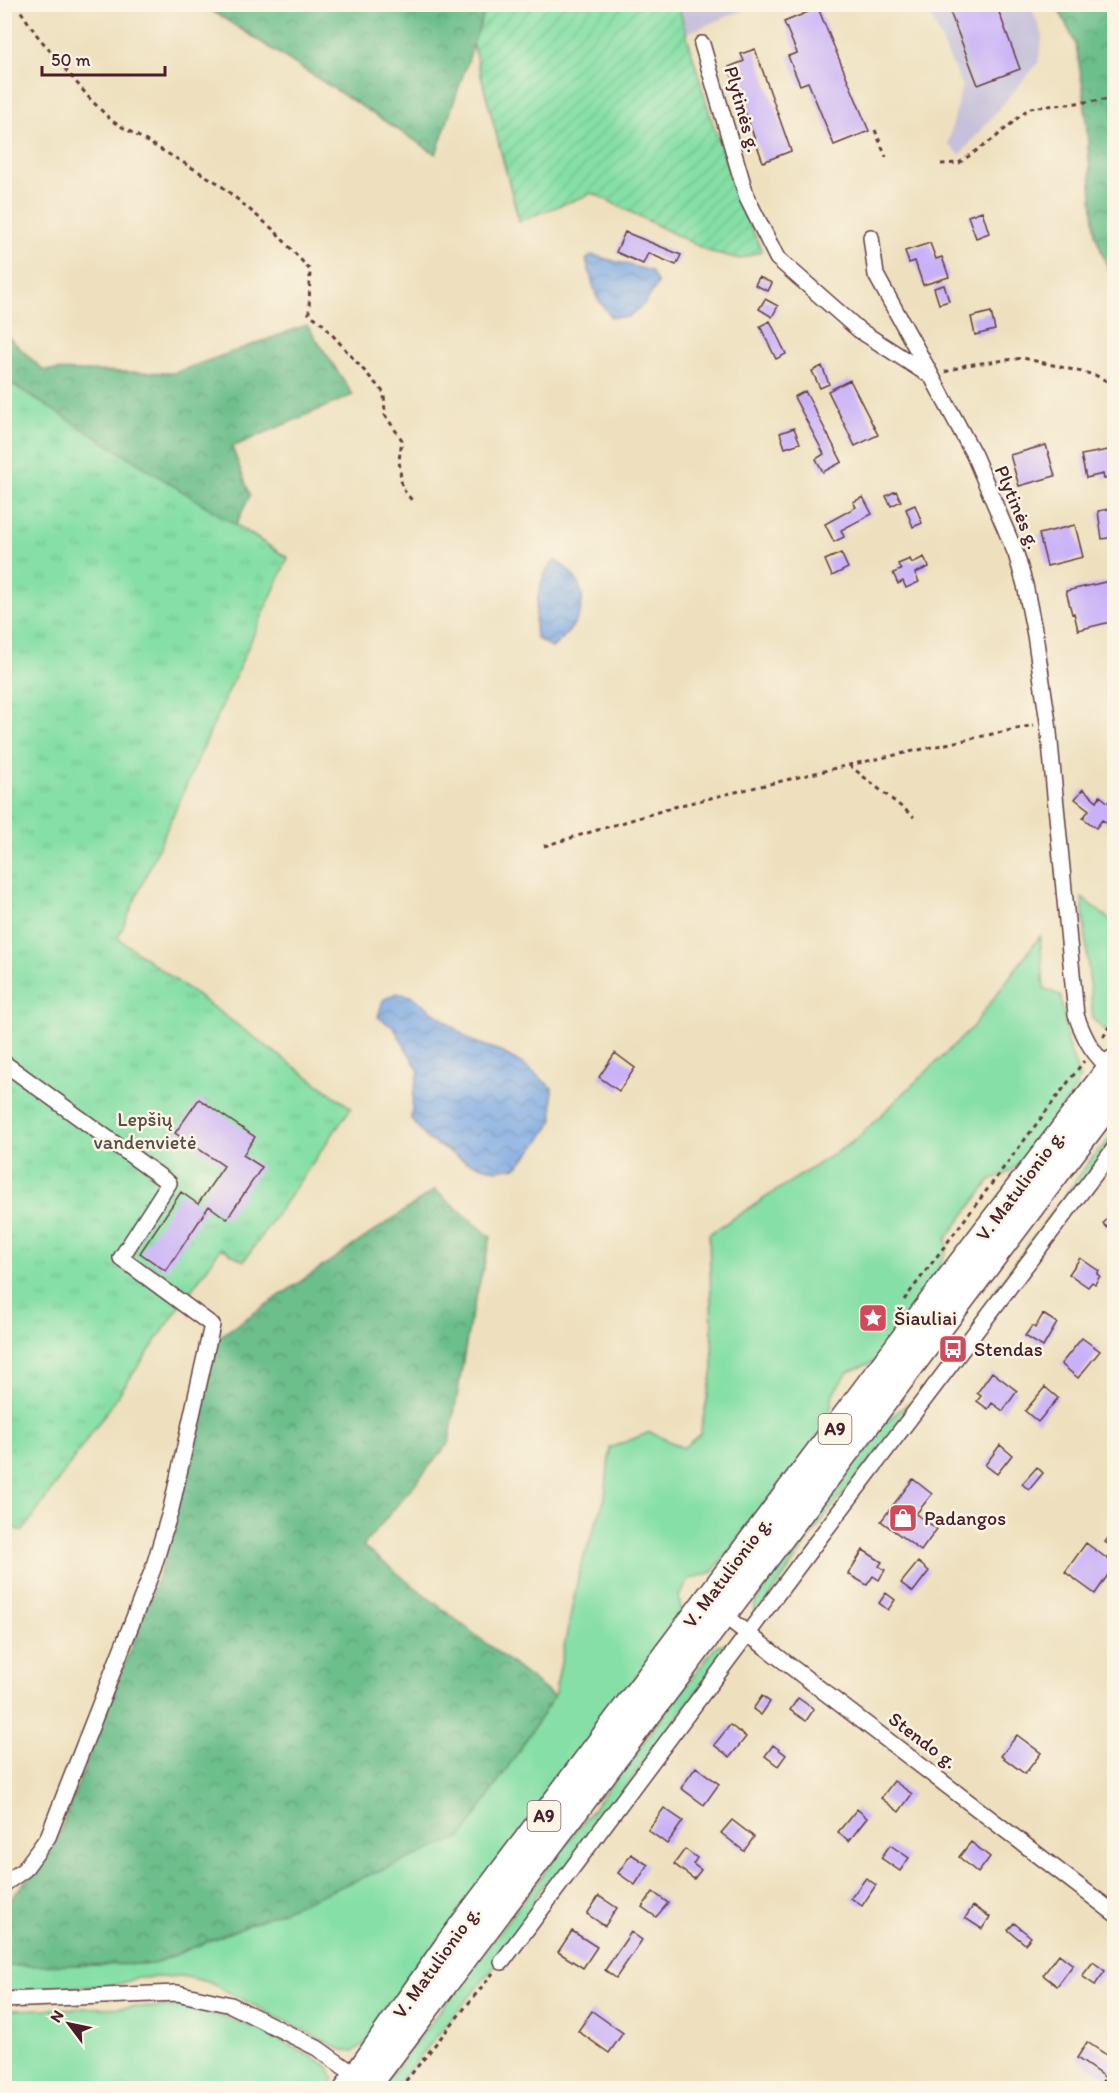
<svg xmlns="http://www.w3.org/2000/svg" width="1119" height="2093" font-family="Itim,sans-serif">
	<style>
		.industrial { fill: #c6c0da }
		.grass { fill: #85dfa6; stroke: #687f68; stroke-width: 1.5 }
		.forest { fill: url(#forest-crowns); stroke: #5b6e5b; stroke-width: 1.5 }
		.park { fill: url(#park-tufts); stroke: #687f68; stroke-width: 1.5 }
		.garden { fill: url(#garden-furrows); stroke: #687f68; stroke-width: 1.5 }
		.water { fill: url(#water-waves); stroke: #626487; stroke-width: 1.5 }
		.building { fill: #c9b1f8 }
		.lines { fill: none; stroke-linecap: round; stroke-linejoin: round }
		.minor-casing { stroke: #633c41; stroke-width: 18 }
		.trunk-casing { stroke: #633c41; stroke-width: 27 }
		.path { stroke: #633c41; stroke-width: 3; stroke-dasharray: 4.5 4.5; stroke-linecap: butt }
		.minor { stroke: #fff; stroke-width: 15 }
		.trunk { stroke: #fff; stroke-width: 24 }
		.labels { text-anchor: middle; dominant-baseline: central; stroke-width: 5; stroke-linejoin: round; paint-order: stroke }
		.shield { fill: #fcf5e5; stroke: #7f5f63; stroke-width: 1.5 }
		.shield-label { font-size: 18px; font-weight: bold; fill: #4a1f2b }
		.street-label { font-size: 20px; fill: #4a1f2b; stroke: #fcf5e5 }
		.park-label { font-size: 20px; fill: #594f4a; stroke: #fcf5e5 }
		.poi-label { font-size: 20px; fill: #4a1f2b; stroke: #fcf5e5; text-anchor: start }
	</style>
	<defs>
		<pattern id="forest-crowns" width="20" height="18" patternUnits="userSpaceOnUse" patternTransform="scale(1.5)"><rect width="20" height="18" fill="#6cbe8b"/><path d="M2 6a3 3 0 1 1 6 0M12 15a3 3 0 1 1 6 0" fill="none" stroke="#5b9a72"/></pattern>
		<pattern id="park-tufts" width="24" height="20" patternUnits="userSpaceOnUse" patternTransform="scale(1.5)"><rect width="24" height="20" fill="#85dfa6"/><path d="M3 7l-1-3M5 7V3M7 7l1-3M15 17l-1-3M17 17v-4M19 17l1-3" fill="none" stroke="#74bf8f"/></pattern>
		<pattern id="garden-furrows" width="10" height="10" patternUnits="userSpaceOnUse" patternTransform="scale(1.5)"><rect width="10" height="10" fill="#85dfa6"/><path d="M-1 1l2-2M0 10L10 0M9 11l2-2" fill="none" stroke="#74bf8f"/></pattern>
		<pattern id="water-waves" width="16" height="10" patternUnits="userSpaceOnUse" patternTransform="scale(1.5)"><rect width="16" height="10" fill="#7aa8e3"/><path d="M0 5q4-4 8 0t8 0" fill="none" stroke="#6688b8"/></pattern>
	</defs>
	<rect width="100%" height="100%" fill="#fcf5e5"/>
	<filter id="ink" filterUnits="userSpaceOnUse"><feTurbulence type="fractalNoise" baseFrequency=".0167" numOctaves="2"/><feDisplacementMap in="SourceGraphic" scale="12" xChannelSelector="R" yChannelSelector="G"/><feConvolveMatrix kernelMatrix="1 2 1 2 8 2 1 2 1" color-interpolation-filters="sRGB"/></filter>
	<filter id="wash" filterUnits="userSpaceOnUse"><feTurbulence type="fractalNoise" baseFrequency=".008" numOctaves="4" result="noise"/><feDisplacementMap in="SourceGraphic" scale="24" xChannelSelector="R" yChannelSelector="G"/><feGaussianBlur stdDeviation="1.35" result="paint"/><feColorMatrix in="noise" values="0 0 0 0 0 0 0 0 0 0 0 0 0 0 0 0 0 1.4 0 .05"/><feComposite in="paint" operator="in"/></filter>
	<g filter="url(#wash)">
		<rect width="100%" height="100%" fill="#eee0be"/>
		<path class="industrial" d="M 678,4 L 756,5 L 687,33 Z
			M 912,5 L 1030,5 L 1043,35 L 1038,63 L 960,155 L 948,144 L 962,86 L 926,6 L 914,10 Z"/>
		<path class="grass" d="M 1082,898 L 1114,923 L 1114,1029 L 1103,1029 L 1093,1019 Z
			M 1040,936 L 1044,988 L 1061,996 L 1067,1042 L 1080,1079 L 1077,1087 L 1020,1164 L 1002,1176 L 991,1179 L 946,1239 L 948,1248 L 931,1285 L 874,1362 L 848,1372 L 833,1393 L 828,1424 L 712,1572 L 690,1579 L 679,1596 L 681,1609 L 678,1620 L 367,2041 L 354,2051 L 342,2050 L 208,1982 L 182,1976 L 138,1978 L 116,1985 L 5,1991 L 5,1966 L 153,1964 L 554,1697 L 580,1568 L 605,1498 L 610,1448 L 650,1432 L 683,1448 L 700,1434 L 713,1370 L 709,1234 L 854,1141 L 971,1029 Z
			M 1114,1132 L 1114,1139 L 986,1311 L 994,1291 L 1097,1151 L 1102,1149 Z
			M 922,1397 L 826,1515 L 758,1614 L 754,1609 L 755,1602 L 765,1583 L 883,1424 L 907,1404 Z
			M 726,1644 L 731,1645 L 555,1882 L 543,1885 L 533,1900 L 537,1908 L 494,1967 L 394,2088 L 381,2088 L 717,1645 Z
			M 185,2006 L 260,2029 L 328,2066 L 334,2078 L 330,2088 L 5,2088 L 5,2010 Z"/>
		<path class="forest" d="M 203,5 L 487,4 L 487,5 L 436,154 Z
			M 1057,5 L 1114,5 L 1114,284 L 1095,234 L 1084,95 L 1076,45 Z
			M 307,325 L 353,395 L 232,447 L 250,495 L 236,525 L 288,558 L 5,880 L 4,333 L 43,370 L 174,373 Z
			M 435,1190 L 491,1237 L 470,1321 L 449,1443 L 363,1546 L 554,1697 L 462,1837 L 153,1964 L 5,1966 L 5,1906 L 54,1847 L 161,1569 L 219,1337 Z"/>
		<path class="park" d="M 4,379 L 288,558 L 118,938 L 351,1108 L 244,1261 L 221,1248 L 23,1531 L 4,1525 Z"/>
		<path class="garden" d="M 487,5 L 678,5 L 711,118 L 739,201 L 762,251 L 740,259 L 708,251 L 593,193 L 519,221 L 473,45 Z"/>
		<path class="water" d="M 592,255 L 651,271 L 658,284 L 645,303 L 628,317 L 611,317 L 597,298 L 586,260 Z
			M 555,560 C 560,564 566,567 570,572 C 596,600 575,629 552,648 L 536,638 C 533,616 538,575 555,560 Z
			M 396,993 L 412,996 L 472,1041 L 500,1051 L 526,1066 L 552,1088 L 553,1120 L 540,1141 L 517,1167 L 496,1170 L 465,1161 L 427,1139 L 411,1119 L 413,1095 L 419,1071 L 394,1028 L 378,1017 L 383,1000 Z"/>
		<g id="blocks">
			<path class="building" d="M 947,4 L 996,4 L 1020,69 L 978,85 Z
				M 818,8 L 869,131 L 834,145 L 808,82 L 800,85 L 788,56 L 797,53 L 784,22 Z
				M 755,49 L 791,151 L 763,162 L 729,67 L 744,61 L 741,54 Z
				M 982,211 L 989,233 L 976,238 L 968,216 Z
				M 625,232 L 681,255 L 676,265 L 648,253 L 643,264 L 616,252 Z
				M 930,243 L 936,259 L 942,257 L 949,277 L 923,285 L 915,261 L 909,263 L 905,251 Z
				M 759,277 L 772,283 L 768,291 L 755,285 Z
				M 944,285 L 949,301 L 939,304 L 934,288 Z
				M 765,299 L 778,306 L 772,317 L 759,309 Z
				M 991,312 L 995,330 L 975,335 L 971,317 Z
				M 770,321 L 786,354 L 776,359 L 760,326 Z
				M 822,366 L 829,384 L 820,388 L 812,371 Z
				M 850,380 L 878,435 L 855,446 L 828,391 Z
				M 805,391 L 842,462 L 823,472 L 816,459 L 824,454 L 794,397 Z
				M 794,428 L 800,443 L 785,448 L 780,433 Z
				M 1046,445 L 1055,476 L 1019,486 L 1010,455 Z
				M 1114,449 L 1114,477 L 1104,479 L 1103,474 L 1086,478 L 1081,455 Z
				M 896,491 L 901,501 L 891,506 L 886,496 Z
				M 863,497 L 872,514 L 841,530 L 844,537 L 834,542 L 825,524 L 856,507 L 853,502 Z
				M 915,505 L 922,523 L 913,527 L 906,509 Z
				M 1114,508 L 1114,537 L 1102,539 L 1098,511 Z
				M 1075,525 L 1083,557 L 1047,566 L 1039,534 Z
				M 841,553 L 848,568 L 832,576 L 825,560 Z
				M 924,557 L 929,567 L 915,573 L 919,582 L 906,588 L 903,581 L 898,584 L 893,573 L 901,570 L 898,564 L 910,559 L 912,563 Z
				M 1114,580 L 1114,621 L 1078,630 L 1074,613 L 1072,614 L 1066,591 Z
				M 1083,789 L 1097,801 L 1100,796 L 1114,807 L 1114,813 L 1107,823 L 1102,820 L 1096,828 L 1083,818 L 1089,810 L 1075,799 Z
				M 1114,822 L 1114,840 L 1110,837 L 1112,834 L 1108,831 Z
				M 615,1053 L 635,1068 L 619,1091 L 599,1077 Z
				M 4,1079 L 10,1083 L 4,1092 Z
				M 199,1099 L 255,1137 L 243,1155 L 262,1167 L 227,1219 L 209,1206 L 166,1271 L 140,1253 L 181,1192 L 198,1204 L 224,1166 L 175,1133 Z
				M 1114,1201 L 1114,1232 L 1103,1224 L 1112,1213 L 1108,1210 Z
				M 1080,1258 L 1099,1271 L 1097,1274 L 1100,1276 L 1095,1284 L 1092,1282 L 1088,1287 L 1069,1274 Z
				M 1043,1314 L 1057,1323 L 1043,1347 L 1025,1336 L 1032,1326 L 1035,1328 Z
				M 1082,1338 L 1100,1351 L 1078,1378 L 1061,1364 Z
				M 992,1372 L 1017,1391 L 1003,1411 L 992,1403 L 988,1409 L 977,1401 L 981,1396 L 977,1393 Z
				M 1045,1387 L 1058,1398 L 1038,1422 L 1025,1411 Z
				M 1000,1445 L 1012,1455 L 997,1474 L 985,1465 Z
				M 1037,1467 L 1043,1473 L 1029,1490 L 1022,1484 Z
				M 913,1479 L 932,1494 L 916,1514 L 937,1529 L 921,1551 L 881,1521 Z
				M 1112,1533 L 1114,1535 L 1114,1548 L 1105,1542 Z
				M 1086,1543 L 1109,1560 L 1114,1551 L 1114,1566 L 1095,1594 L 1065,1572 Z
				M 863,1550 L 882,1562 L 879,1566 L 885,1570 L 879,1580 L 873,1576 L 867,1585 L 848,1574 Z
				M 918,1562 L 929,1571 L 913,1592 L 901,1583 Z
				M 886,1593 L 895,1600 L 888,1610 L 879,1603 Z
				M 762,1696 L 770,1702 L 761,1715 L 753,1709 Z
				M 798,1698 L 814,1709 L 806,1721 L 790,1710 Z
				M 730,1725 L 746,1737 L 730,1757 L 714,1745 Z
				M 1017,1735 L 1041,1753 L 1025,1774 L 1001,1756 Z
				M 773,1745 L 786,1755 L 778,1766 L 765,1756 Z
				M 696,1767 L 719,1784 L 704,1805 L 681,1788 Z
				M 894,1781 L 912,1794 L 899,1812 L 881,1798 Z
				M 664,1808 L 683,1821 L 667,1844 L 648,1830 Z
				M 857,1809 L 867,1818 L 849,1841 L 838,1832 Z
				M 732,1820 L 754,1837 L 744,1851 L 721,1833 Z
				M 971,1842 L 990,1857 L 978,1873 L 959,1857 Z
				M 890,1845 L 909,1858 L 900,1871 L 881,1858 Z
				M 685,1849 L 697,1858 L 693,1864 L 701,1870 L 694,1879 L 674,1864 Z
				M 631,1854 L 648,1865 L 635,1885 L 618,1873 Z
				M 866,1878 L 876,1885 L 862,1906 L 851,1898 Z
				M 653,1892 L 668,1903 L 656,1917 L 642,1907 Z
				M 599,1896 L 617,1908 L 605,1926 L 587,1914 Z
				M 973,1906 L 990,1917 L 982,1929 L 965,1918 Z
				M 1014,1923 L 1031,1937 L 1025,1944 L 1008,1930 Z
				M 572,1931 L 597,1947 L 583,1968 L 558,1952 Z
				M 631,1932 L 642,1940 L 616,1978 L 605,1970 Z
				M 1059,1954 L 1073,1965 L 1057,1986 L 1043,1975 Z
				M 1093,1962 L 1105,1971 L 1095,1985 L 1082,1976 Z
				M 592,2011 L 623,2033 L 609,2053 L 578,2031 Z
				M 1087,2042 L 1114,2060 L 1114,2066 L 1106,2078 L 1077,2058 Z
				M 1103,2080 L 1111,2087 L 1109,2088 L 1096,2088 Z"/>
		</g>
	</g>
	<g filter="url(#ink)">
		<use href="#blocks" fill-opacity="0" stroke="#633c41" stroke-width="1.5"/>
		<g class="lines">
			<g class="minor-casing">
				<path id="minor" d="M 702,44 L 747,198 L 777,258 L 859,330 L 932,377 L 974,455 L 1016,554 L 1025,585 L 1035,635 L 1048,722 L 1076,1015 C 1085,1040 1093,1055 1114,1072
					M 871,237 L 876,275 L 931,375
					M 4,1063 L 169,1183 L 121,1258 L 212,1325 L 171,1509 L 153,1569 L 48,1837 L 24,1870 L 4,1884
					M 718,1611 L 1114,1913
					M 502,1962 L 811,1549 L 1114,1149
					M 4,2000 L 177,1993 L 231,2005 L 317,2048 L 361,2079"/>
			</g>
			<g class="trunk-casing">
				<path id="trunk" d="M 347,2088 L 449,1942 L 904,1337 L 1114,1062
					M 367,2088 L 1114,1098"/>
			</g>
			<path class="path" d="M 16,4 L 36,34 L 91,100 L 112,121 L 218,183 L 275,231 L 310,270 L 309,314 L 320,321 L 384,393 L 385,415 L 402,440 L 399,460 L 402,488 L 414,503
				M 875,130 L 886,157
				M 941,164 L 959,163 L 996,137 L 1029,108 L 1114,99
				M 945,372 L 966,365 L 1023,358 L 1095,375 L 1114,385
				M 849,765 L 914,817
				M 544,846 L 681,805 L 849,765 L 1034,725
				M 1103,1037 L 1114,1021
				M 904,1300 L 1084,1061
				M 400,2088 L 493,1973"/>
			<use href="#minor" class="minor"/>
			<use href="#trunk" class="trunk"/>
		</g>
	</g>
	<defs>
		<g id="sight-square" transform="scale(1.5)"><rect x="-9" y="-9" width="18" height="18" rx="4" fill="#d1495b" stroke="#fcf5e5"/><path d="M0-6L1.8-2.2L6-1.7L2.9 1.2L3.7 5.4L0 3.3L-3.7 5.4L-2.9 1.2L-6-1.7L-1.8-2.2Z" fill="#fff"/></g>
		<g id="bus-square" transform="scale(1.5)"><rect x="-9" y="-9" width="18" height="18" rx="4" fill="#d1495b" stroke="#fcf5e5"/><path d="M-5-6H5V4H4V6H2V4H-2V6H-4V4H-5ZM-3.5-4V0h7V-4ZM-3.5 1.2v1.5H-2V1.2ZM2 1.2v1.5H3.5V1.2Z" fill="#fff"/></g>
		<g id="shop-square" transform="scale(1.5)"><rect x="-9" y="-9" width="18" height="18" rx="4" fill="#d1495b" stroke="#fcf5e5"/><path d="M-5-2.5h2.3a2.7 3.5 0 0 1 5.4 0H5L5.5 6h-11ZM-1.5-2.5h3a1.5 2.3 0 0 0-3 0Z" fill="#fff"/></g>
	</defs>
	<g fill-rule="evenodd">
		<use href="#sight-square" x="873" y="1318"/>
		<use href="#bus-square" x="953" y="1349"/>
		<use href="#shop-square" x="903" y="1518"/>
	</g>
	<g class="labels">
		<g class="shield">
			<rect x="818.5" y="1414" width="33" height="30" rx="4.5"/>
			<rect x="527.5" y="1801" width="33" height="30" rx="4.5"/>
		</g>
		<g class="shield-label">
			<text x="835" y="1429">A9</text>
			<text x="544" y="1816">A9</text>
		</g>
		<g class="street-label">
			<text transform="translate(743 109) rotate(74)">Plytinės g.</text>
			<text transform="translate(1018 507) rotate(67)">Plytinės g.</text>
			<text transform="translate(1020 1185) rotate(-53)">V. Matulionio g.</text>
			<text transform="translate(727 1572) rotate(-53)">V. Matulionio g.</text>
			<text transform="translate(923 1740) rotate(37)">Stendo g.</text>
			<text transform="translate(436 1962) rotate(-54)">V. Matulionio g.</text>
		</g>
		<g class="park-label">
			<text x="145" y="1119">Lepšių<tspan x="145" dy="23">vandenvietė</tspan></text>
		</g>
		<g class="poi-label">
			<text x="894" y="1318">Šiauliai</text>
			<text x="974" y="1349">Stendas</text>
			<text x="924" y="1518">Padangos</text>
		</g>
	</g>
	<rect width="1119" height="2093" fill="none" stroke="#fcf5e5" stroke-width="24"/>
	<g transform="translate(69 2024) rotate(302)" stroke="#fcf5e5" stroke-width="4.5" paint-order="stroke">
	<path d="M0-4.5L10 22L0 15L-10 22Z" fill="#4a1f2b"/>
	<text y="-9" font-size="16" font-weight="bold" text-anchor="middle" fill="#4a1f2b">N</text>
	</g>
	<path d="M42 66v9h123v-9" fill="none" stroke="#4a1f2b" stroke-width="3"/>
	<text x="51" y="66" font-size="18" fill="#4a1f2b" stroke="#fcf5e5" stroke-width="4.5" paint-order="stroke">50 m</text>
</svg>
